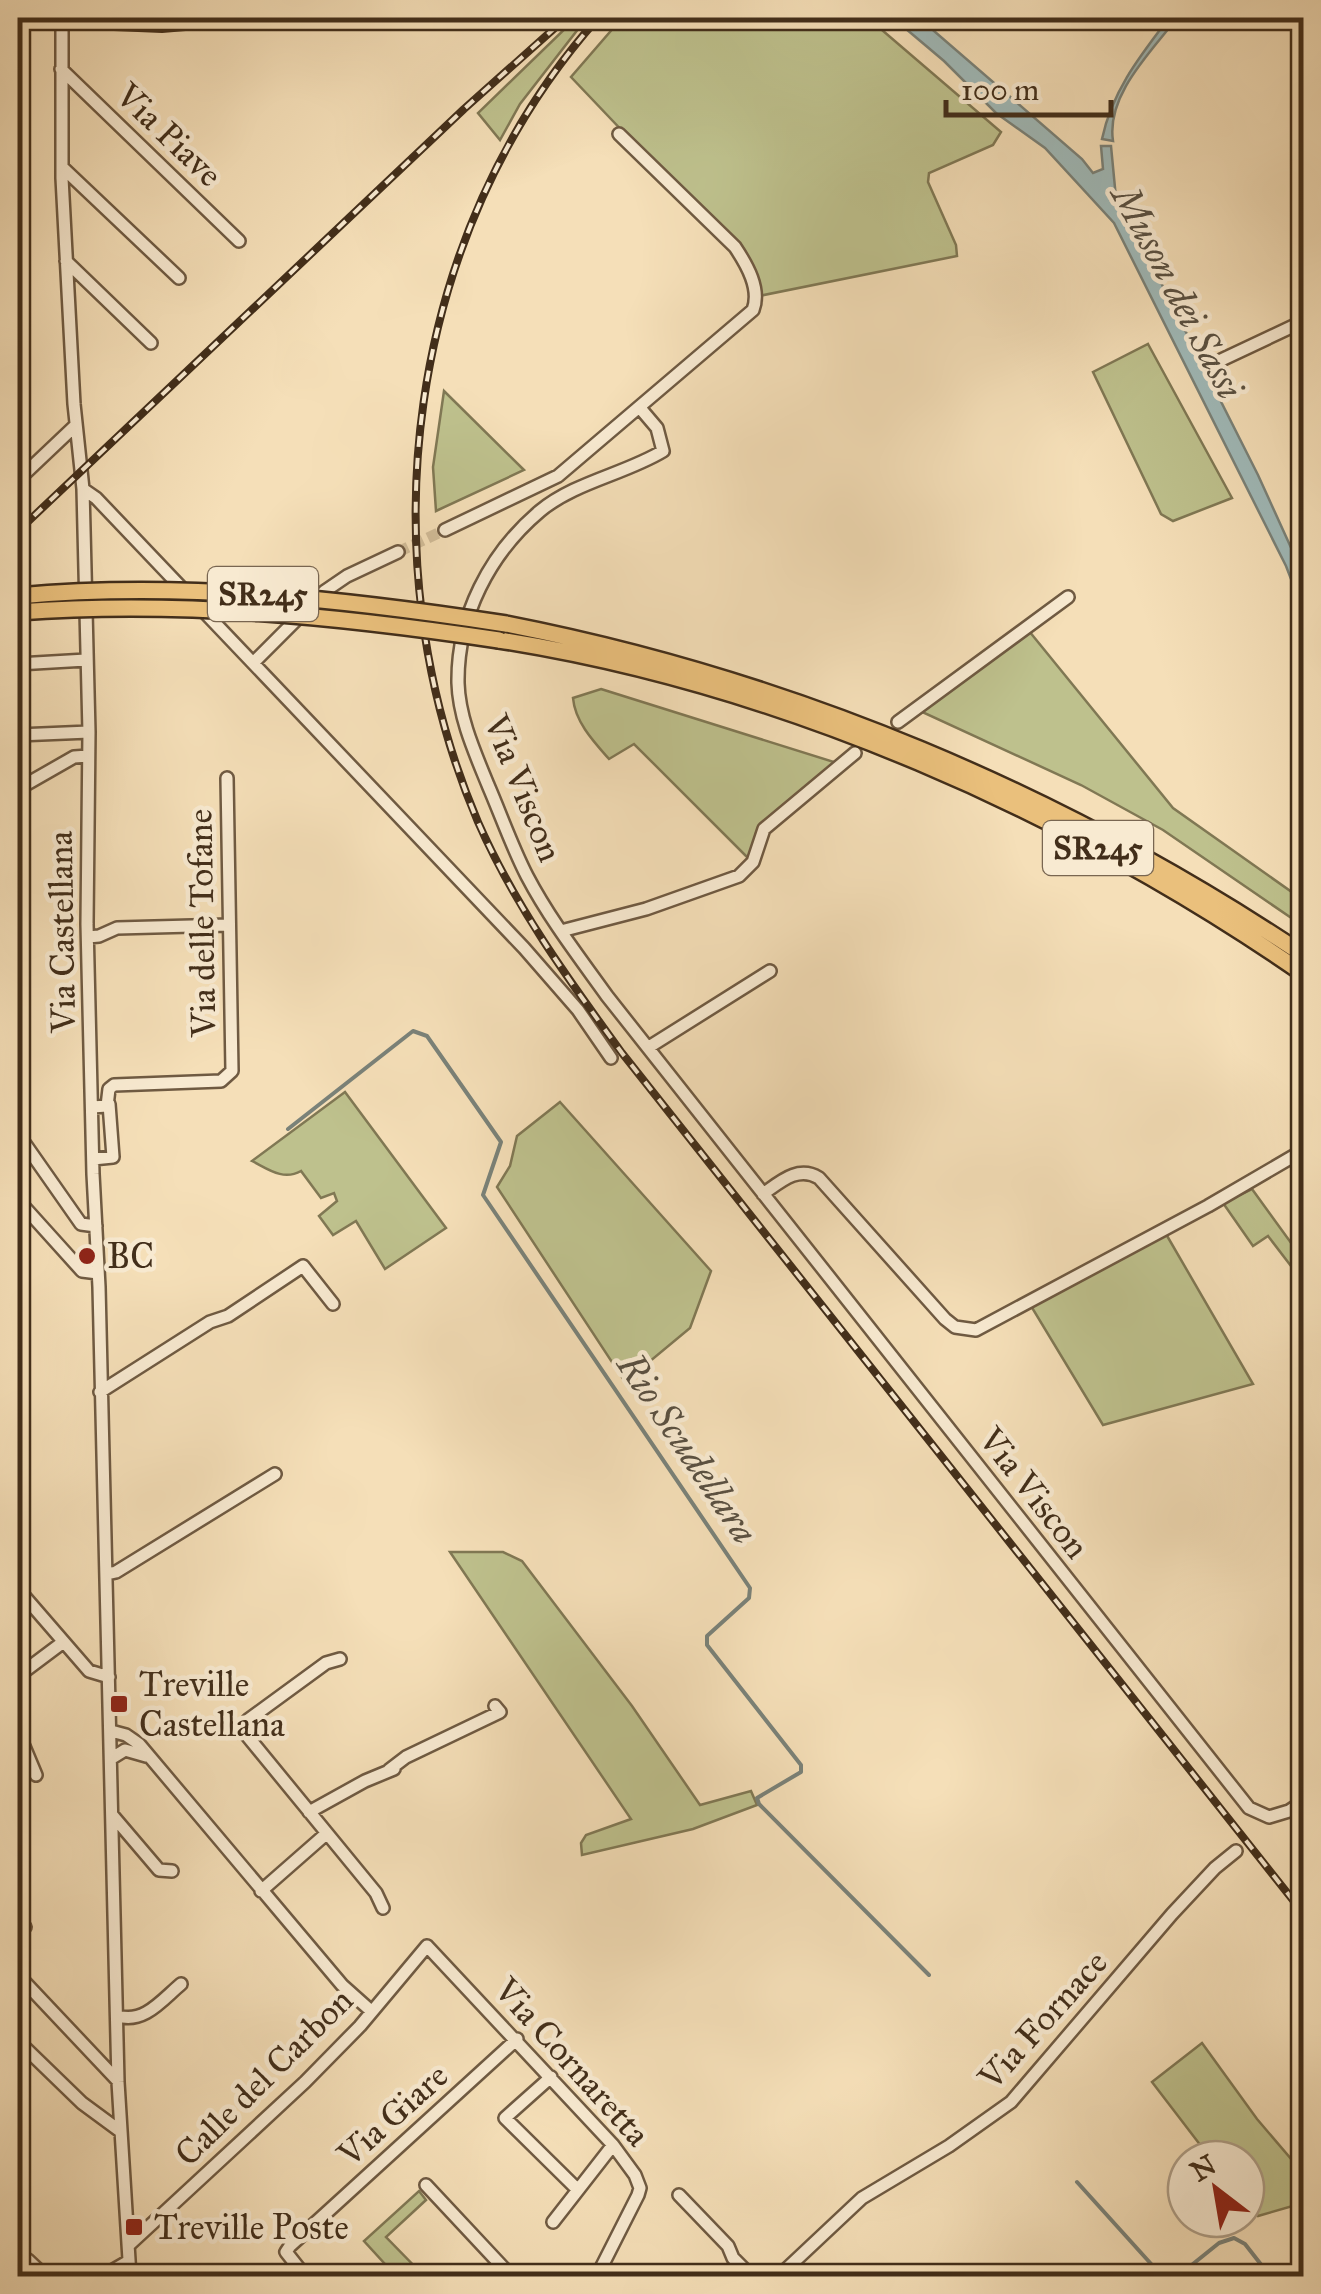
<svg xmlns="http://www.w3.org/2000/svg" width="1321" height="2294" font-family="'IM FELL Great Primer',serif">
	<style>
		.green { fill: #bec18d; stroke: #807854; stroke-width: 2.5 }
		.water { fill: #a0bab9; stroke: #7a8279; stroke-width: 2.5 }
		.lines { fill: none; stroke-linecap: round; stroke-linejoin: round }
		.stream { stroke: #7a8279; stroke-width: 4 }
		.minor-tunnel { stroke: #d1bc98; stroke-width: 11; stroke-dasharray: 11 5.5; stroke-linecap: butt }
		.minor-casing { stroke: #6f5a42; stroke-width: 16 }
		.highway-casing { stroke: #422e1a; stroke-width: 20 }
		.minor { stroke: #f8ead1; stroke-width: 11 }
		.highway { stroke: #eac07c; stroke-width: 15 }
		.rail-casing { stroke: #422e1a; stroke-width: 8 }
		.rail { stroke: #f8ead1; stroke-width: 4; stroke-dasharray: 11; stroke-linecap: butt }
		.highway-bridge-casing { stroke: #422e1a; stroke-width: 20; stroke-linecap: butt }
		.highway-bridge { stroke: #eac07c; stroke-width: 15 }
		.poi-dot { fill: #8f2418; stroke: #f8ead1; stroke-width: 4 }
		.labels { text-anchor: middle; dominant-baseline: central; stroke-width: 9; stroke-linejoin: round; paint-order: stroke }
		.shield { fill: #f8ead1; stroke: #796651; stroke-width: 2.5 }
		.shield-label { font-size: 32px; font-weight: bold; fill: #422e1a }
		.street-label { font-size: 35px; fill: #422e1a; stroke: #f8ead1 }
		.poi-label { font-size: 35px; fill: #422e1a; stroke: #f8ead1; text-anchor: start }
		.water-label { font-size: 38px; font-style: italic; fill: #5a5142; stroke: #f8ead1 }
	</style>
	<rect width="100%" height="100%" fill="#f5dfb8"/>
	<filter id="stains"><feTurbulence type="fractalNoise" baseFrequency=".002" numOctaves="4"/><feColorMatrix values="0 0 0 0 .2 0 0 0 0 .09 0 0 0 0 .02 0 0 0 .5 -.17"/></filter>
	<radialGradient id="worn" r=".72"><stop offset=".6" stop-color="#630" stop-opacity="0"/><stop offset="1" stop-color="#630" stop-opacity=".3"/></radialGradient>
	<path class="green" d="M 576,18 L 582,24 L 520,104 L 500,140 L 478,113 Z
		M 622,18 L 868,18 L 1001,132 L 993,145 L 929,173 L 928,182 L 956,245 L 957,256 L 759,296 L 749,264 L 571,77 Z
		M 1148,344 L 1232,498 L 1173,521 L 1161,514 L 1093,372 Z
		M 444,391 L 524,470 L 436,511 L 433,467 Z
		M 1029,631 L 1173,808 L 1303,900 L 1303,926 L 1163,830 L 1081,785 L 920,711 Z
		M 601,689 L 837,763 L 765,822 L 756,833 L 749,859 L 634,744 L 609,759 C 594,742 575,722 573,698 Z
		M 345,1092 L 446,1228 L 385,1269 L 356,1221 L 333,1235 L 319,1216 L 337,1201 L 334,1193 L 321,1198 L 301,1171 C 283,1181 268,1169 252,1161 Z
		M 560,1102 L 711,1271 L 690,1328 L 625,1382 L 497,1187 L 510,1166 L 517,1136 Z
		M 1252,1189 L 1302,1258 L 1291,1266 L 1268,1236 L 1253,1246 L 1223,1203 Z
		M 1166,1234 L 1253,1384 L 1103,1425 L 1031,1306 Z
		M 450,1552 L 503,1552 L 522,1561 L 632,1706 L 700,1805 L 751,1791 L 757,1805 L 693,1829 L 582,1855 L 581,1843 L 586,1835 L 631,1819 Z
		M 1202,2043 L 1257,2119 L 1303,2173 L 1303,2203 L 1258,2216 L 1246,2202 L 1246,2159 L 1211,2159 L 1152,2082 Z
		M 419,2191 L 426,2200 L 386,2237 L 424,2276 L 396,2276 L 364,2241 Z"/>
	<path class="water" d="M 893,18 L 919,18 L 1082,159 L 1093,173 L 1103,169 L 1101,146 L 1111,146 L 1116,198 L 1139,239 L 1258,475 L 1303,574 L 1303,610 L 1286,566 L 1114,223 L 1045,148 L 996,113 L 944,61 Z
		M 1169,18 L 1177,18 C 1151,52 1106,95 1113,141 L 1102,139 C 1112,91 1140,56 1169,18 Z"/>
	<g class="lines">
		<path class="stream" d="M 288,1129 L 413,1031 L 427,1036 L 501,1142 L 483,1195 L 750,1588 L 749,1598 L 707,1636 L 707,1645 L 801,1765 L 801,1772 L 757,1798 L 759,1804 L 929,1975
			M 1077,2182 L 1162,2276
			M 1178,2276 L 1219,2243 L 1234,2238 L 1245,2244 L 1270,2276"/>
		<path class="minor-tunnel" d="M 398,552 L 445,530"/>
		<g class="minor-casing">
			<path id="minor" d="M 62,18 L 62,178 L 74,404 L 83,489 L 89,732 L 87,924 L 93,1174 L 99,1287 L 118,2082 L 130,2276
				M 61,69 L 239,241
				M 62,167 L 179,278
				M 66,261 L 151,343
				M 1217,362 L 1304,321
				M 640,408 L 657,428 L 663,451 C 625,474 575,482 540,511 C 490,553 457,616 458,683 C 459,718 475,753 488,785 C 501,815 512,847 527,876 C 549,918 579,957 607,996 L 1249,1808 L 1269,1817 L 1289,1811 L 1304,1801
				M 18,480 L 76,425
				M 83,489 L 96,498 L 524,948 L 578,1010 L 611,1058
				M 445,530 L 558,476 L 753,310 C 761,289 747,265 735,247 L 619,134
				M 253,663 L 325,591 L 347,576 L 398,552
				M 18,664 L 86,660
				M 898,722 L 1068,597
				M 18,735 L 89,732
				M 18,789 L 74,757 L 88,756
				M 561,931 L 646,909 L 739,876 L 753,862 L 764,829 L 855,753
				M 88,937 L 99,936 L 117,928 L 229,925
				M 649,1047 L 770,971
				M 92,1107 L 107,1106 L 109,1089 L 114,1085 L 221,1081 L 232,1071 L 227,778
				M 18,1134 L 81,1224 L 96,1226
				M 93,1159 L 113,1157 L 109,1104
				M 763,1194 C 780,1182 798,1165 819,1178 L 945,1319 L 955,1327 L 976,1330 L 1208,1206 L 1304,1150
				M 18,1200 L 82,1271 L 98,1273
				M 100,1392 L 210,1322 L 228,1316 L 303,1266 L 333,1304
				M 107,1574 L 116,1572 L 275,1474
				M 18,1589 L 89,1671 L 109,1677
				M 340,1659 L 326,1663 L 248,1720 L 244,1732 L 376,1893 L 383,1908
				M 18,1676 L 62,1643
				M 111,1731 L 126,1735 L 139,1744 L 342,1985 L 370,2010
				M 18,1732 L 36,1775
				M 112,1758 L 125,1750 L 146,1756
				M 389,1770 L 406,1757 L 500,1712 L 495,1706
				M 309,1812 L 365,1781 L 394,1769
				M 113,1816 L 159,1870 L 172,1871
				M 261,1891 L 326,1834
				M 18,1935 L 25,1927
				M 18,1975 L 118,2081
				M 118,2016 C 144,2024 162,2000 181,1984
				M 18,2041 L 82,2103 L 120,2131
				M 551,2077 L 505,2118 L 577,2189
				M 426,2185 L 511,2276
				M 679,2195 L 728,2246 L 733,2258 L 751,2276
				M 553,2222 L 613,2145
				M 129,2245 L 305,2082 L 360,2026 L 427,1946 L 613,2145 L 635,2175 L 640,2188 L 638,2195 L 597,2276
				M 28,2260 L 45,2276
				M 103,2276 L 129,2261
				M 305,2276 L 286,2252 L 290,2246 L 517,2039
				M 485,2276 L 498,2262
				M 779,2276 L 862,2198 L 949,2146 L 1011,2102 L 1172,1914 L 1215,1868 L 1236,1851"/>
		</g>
		<g class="highway-casing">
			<path id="highway" d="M 506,624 C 792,680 1061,793 1304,955
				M 499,640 C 781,684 1069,811 1304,974"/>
		</g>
		<use href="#minor" class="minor"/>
		<use href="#highway" class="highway"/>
		<g class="rail-casing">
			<path id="rail" d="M 598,18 C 406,234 365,558 478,822 C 515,906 568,979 622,1053 L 1304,1914
				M 18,23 L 162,29 L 293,18
				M 18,531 L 464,109 L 566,18"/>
		</g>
		<use href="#rail" class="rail"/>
		<g class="highway-bridge-casing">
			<path id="highway-bridge" d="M 18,596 C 181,581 344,599 506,624
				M 18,612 C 180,600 338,616 499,640"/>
		</g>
		<use href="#highway-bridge" class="highway-bridge"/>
	</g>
	<g class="poi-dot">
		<circle cx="87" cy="1256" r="10"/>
		<rect x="109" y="1694" width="20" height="20" rx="5"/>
		<rect x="124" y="2217" width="20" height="20" rx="5"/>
	</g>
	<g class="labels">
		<g class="shield">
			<rect x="208" y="567" width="110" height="54" rx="8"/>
			<rect x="1043" y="821" width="110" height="54" rx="8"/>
		</g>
		<g class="shield-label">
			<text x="263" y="594">SR245</text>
			<text x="1098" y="848">SR245</text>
		</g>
		<g class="street-label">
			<text transform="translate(169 135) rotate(44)">Via Piave</text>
			<text transform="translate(523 788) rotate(68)">Via Viscon</text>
			<text transform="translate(202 923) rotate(-91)">Via delle Tofane</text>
			<text transform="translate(62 932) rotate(-91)">Via Castellana</text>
			<text transform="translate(1034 1493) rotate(52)">Via Viscon</text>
			<text transform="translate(1043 2020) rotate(-48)">Via Fornace</text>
			<text transform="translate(572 2062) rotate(48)">Via Cornaretta</text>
			<text transform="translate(264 2077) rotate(-45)">Calle del Carbon</text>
			<text transform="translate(393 2115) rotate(-42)">Via Giare</text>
		</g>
		<g class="poi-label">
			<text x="107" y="1256">BC</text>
			<text x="139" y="1684">Treville<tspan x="139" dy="40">Castellana</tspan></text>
			<text x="154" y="2227">Treville Poste</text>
		</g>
		<g class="water-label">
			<text transform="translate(1178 292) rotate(62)">Muson dei Sassi</text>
			<text transform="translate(688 1448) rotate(56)">Rio Scudellara</text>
		</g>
	</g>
	<rect width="1321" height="2294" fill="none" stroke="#f5dfb8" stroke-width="60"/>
	<rect x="20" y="20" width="1281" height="2254" fill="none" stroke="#422e1a" stroke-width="5"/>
	<rect x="30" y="30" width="1261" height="2234" fill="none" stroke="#422e1a" stroke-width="2.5"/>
	<g transform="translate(1216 2189) rotate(329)"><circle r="48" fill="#f8ead1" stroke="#af9f88" stroke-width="2.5"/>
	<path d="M0-8L18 38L0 25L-18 38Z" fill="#8f2418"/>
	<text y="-15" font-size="28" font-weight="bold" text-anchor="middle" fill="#422e1a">N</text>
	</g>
	<path d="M946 100v15h165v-15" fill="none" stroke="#422e1a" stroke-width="5"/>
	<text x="961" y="100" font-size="30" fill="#422e1a" stroke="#f8ead1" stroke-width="8" paint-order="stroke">100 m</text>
	<rect width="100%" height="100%" filter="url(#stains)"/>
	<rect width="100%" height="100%" fill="url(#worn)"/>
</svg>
